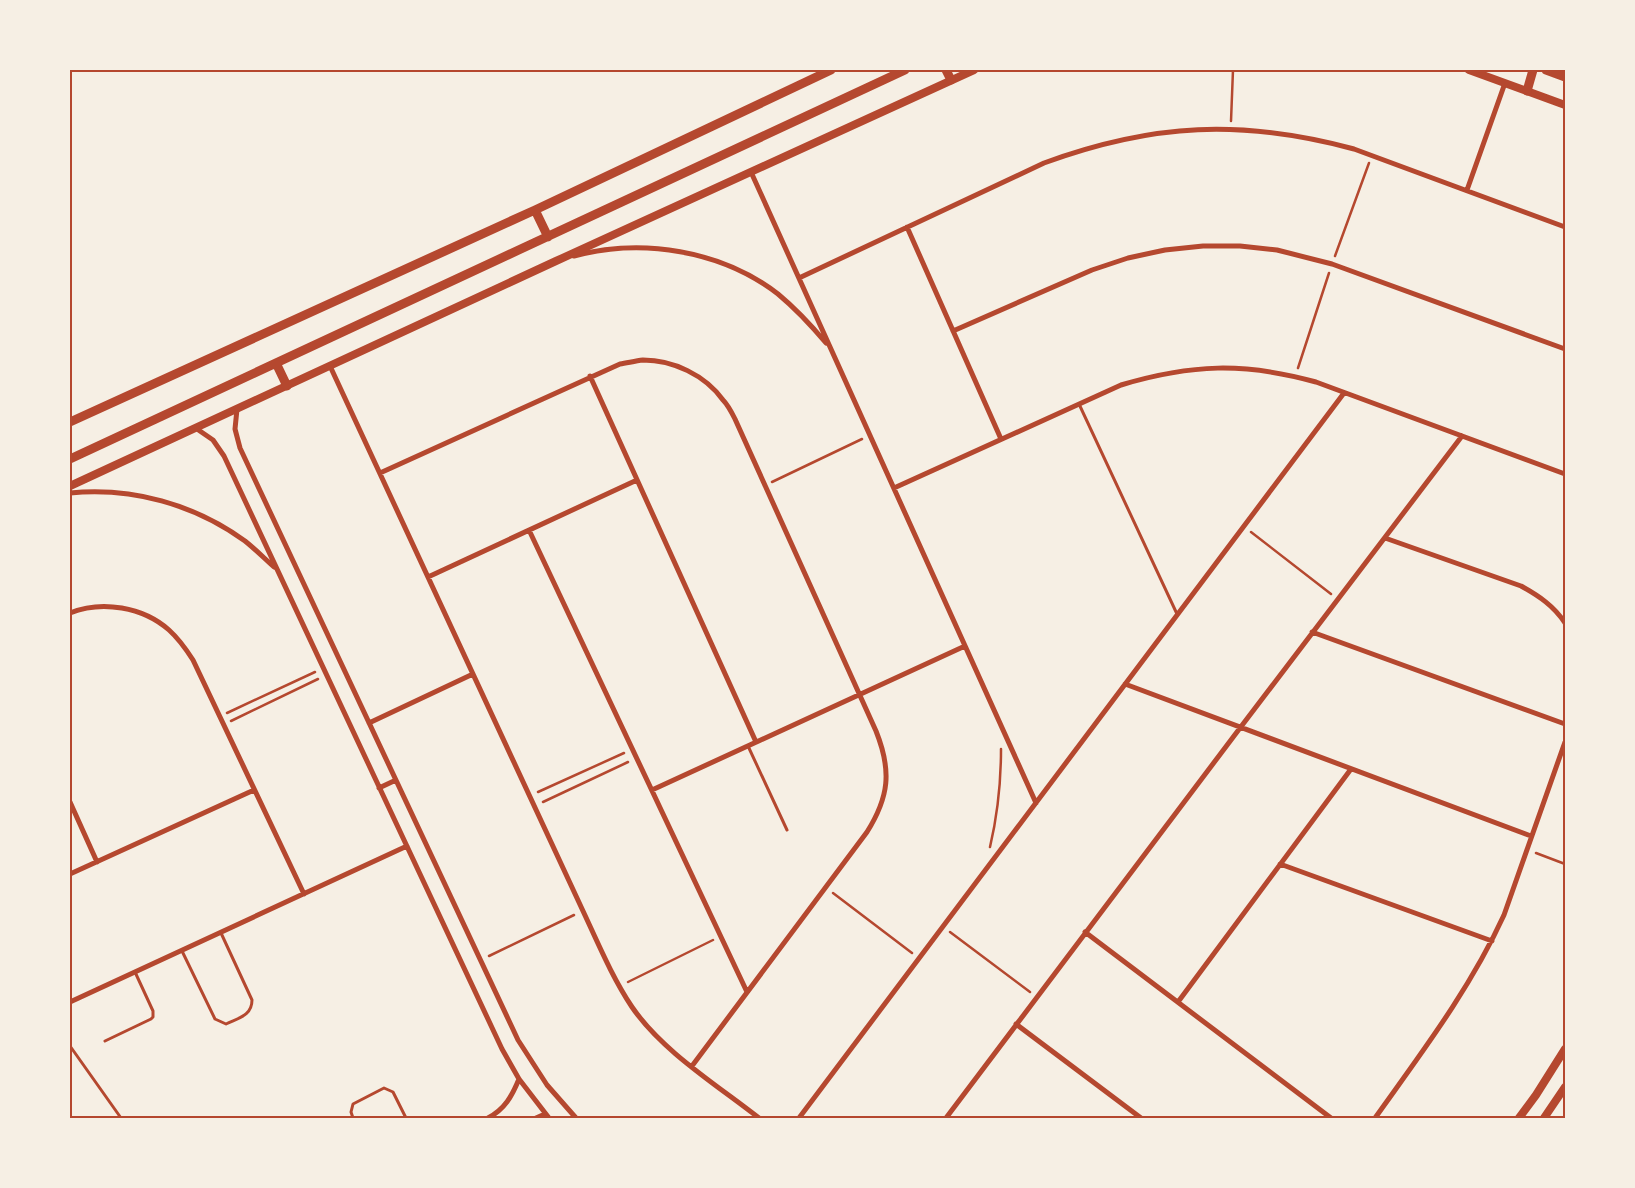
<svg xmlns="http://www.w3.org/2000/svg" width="1635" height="1188" font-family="Montserrat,sans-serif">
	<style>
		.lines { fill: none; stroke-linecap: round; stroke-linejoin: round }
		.path { stroke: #b5482f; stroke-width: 2.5 }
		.service { stroke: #b5482f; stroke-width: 3 }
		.minor { stroke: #b5482f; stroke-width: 5 }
		.tertiary { stroke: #b5482f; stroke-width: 8 }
		.secondary { stroke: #b5482f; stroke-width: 9 }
		.neatline { fill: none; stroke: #b5482f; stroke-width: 2 }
	</style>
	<rect width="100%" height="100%" fill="#f6efe4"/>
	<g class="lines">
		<path class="path" d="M 1231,121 L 1233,70
			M 1335,256 L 1369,163
			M 1298,368 L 1329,273
			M 772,482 L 862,439
			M 1251,532 L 1331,594
			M 227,713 L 315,672
			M 231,721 L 318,679
			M 538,792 L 624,753
			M 543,802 L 628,762
			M 990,847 C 998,813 1001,784 1001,749
			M 1536,853 L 1565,864
			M 833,893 L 912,953
			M 950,932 L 1030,992
			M 489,956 L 574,915
			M 628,982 L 713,940"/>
		<path class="service" d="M 1079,404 L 1177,614
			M 748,746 L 787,830
			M 182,951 L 215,1019 L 226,1024 C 238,1018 252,1016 252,1000 L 221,933
			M 105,1041 L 151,1019 L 153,1017 L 153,1011 L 135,972
			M 70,1046 L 121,1118
			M 353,1118 L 351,1112 L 353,1104 L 384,1088 L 393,1092 L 406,1118"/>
		<path class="minor" d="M 751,172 L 1036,803
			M 1467,190 L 1505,83
			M 907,227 L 1001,439
			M 574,256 C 642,238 721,250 778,294 C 796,309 811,325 826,343
			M 799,278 L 1044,163 C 1153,123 1242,119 1354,149 L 1565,227
			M 953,331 L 1092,270 L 1128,258 L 1165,250 L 1203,246 L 1240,246 L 1277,250 L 1332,264 L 1565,349
			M 330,366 L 583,911 C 598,943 612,977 632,1007 C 662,1051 717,1085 759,1118
			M 590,376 L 756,742
			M 237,409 L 235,429 L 240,448 L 518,1040 L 547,1085 L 576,1118
			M 197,429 L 213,440 L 224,456 L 502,1049 L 519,1079 L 549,1118
			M 380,473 L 620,364 C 627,363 635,361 643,360 C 673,360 705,375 723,400 C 728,405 732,413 735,419 L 876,731 C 892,771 889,797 867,832 L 692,1066
			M 894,488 L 1121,385 C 1191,364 1244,362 1316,382 L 1565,474
			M 70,493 C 132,487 194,504 245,541 C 255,549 264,558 274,567
			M 529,530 L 747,992
			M 1385,538 L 1521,586 C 1539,596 1554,606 1565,623
			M 428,577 L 637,480
			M 70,613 C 102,600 143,607 169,630 C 179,639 186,649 193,660 L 304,894
			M 1312,632 L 1565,724
			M 1125,684 L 1531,836
			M 369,723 L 473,674
			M 379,788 L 396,780
			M 652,790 L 965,646
			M 70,802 L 97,862
			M 1280,864 L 1492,941
			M 70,874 L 254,790
			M 1085,932 L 1331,1118
			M 70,1002 L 407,846
			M 1178,1002 L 1351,769
			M 1016,1024 L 1141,1118
			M 488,1118 C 505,1109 512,1096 519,1079
			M 536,1118 L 545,1114
			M 799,1118 L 1344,393
			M 946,1118 L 1240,728 L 1462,436
			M 1375,1118 C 1422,1052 1470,989 1504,915 L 1565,742"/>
		<path class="tertiary" d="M 1469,70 L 1565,105
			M 70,486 L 556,261 L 974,70
			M 1519,1118 L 1536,1095 L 1565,1049
			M 1544,1118 L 1565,1087"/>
		<path class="secondary" d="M 946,70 L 951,80
			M 1546,70 L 1565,77
			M 1527,91 L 1533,70
			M 535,210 L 548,237
			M 276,363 L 287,386
			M 70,422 L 535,210 L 831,70
			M 70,459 L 905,70"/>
	</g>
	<rect width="1635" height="1188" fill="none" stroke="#f6efe4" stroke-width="142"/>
	<rect x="71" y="71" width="1493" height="1046" class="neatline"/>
</svg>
